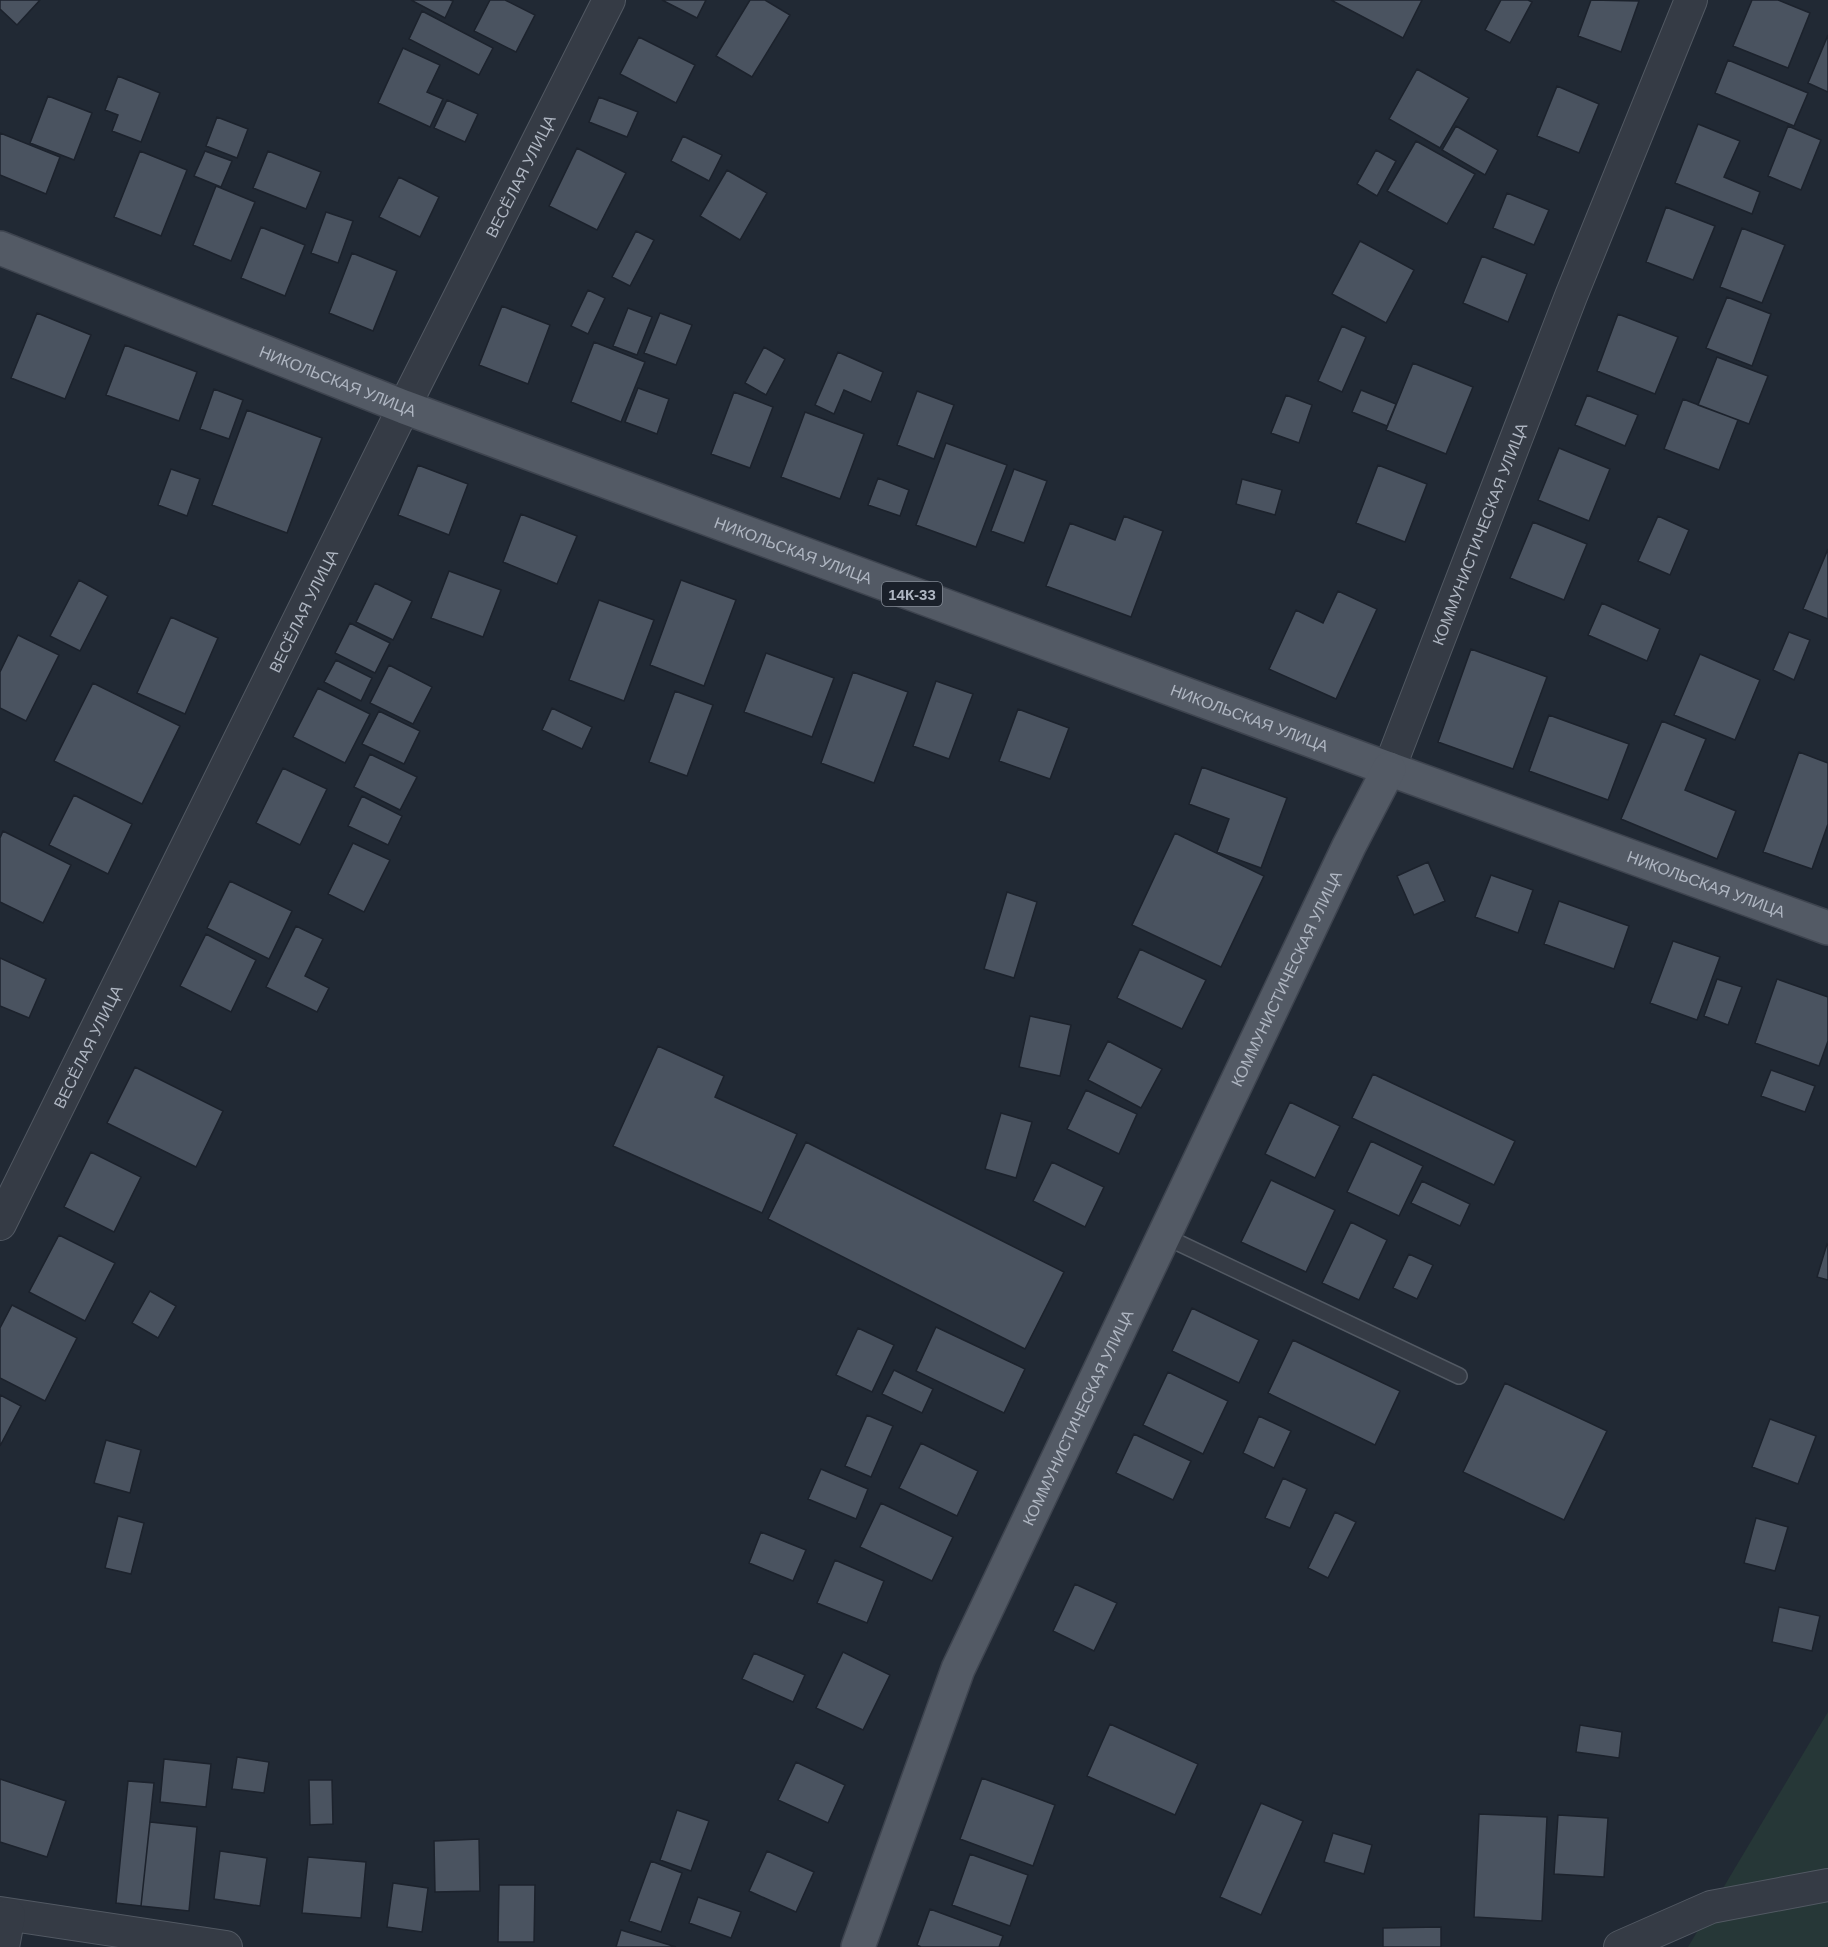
<svg xmlns="http://www.w3.org/2000/svg" width="1828" height="1947" font-family="Arial,sans-serif">
	<style>
		.green { fill: #263737 }
		.building { fill: #4a5360; stroke: #1c222c; stroke-width: 1.5 }
		.lines { fill: none; stroke-linecap: round; stroke-linejoin: round }
		.service-casing { stroke: #525963; stroke-width: 18 }
		.minor-casing { stroke: #525963; stroke-width: 34 }
		.primary-casing { stroke: #3e444f; stroke-width: 36 }
		.service { stroke: #353b45; stroke-width: 15 }
		.minor { stroke: #353b45; stroke-width: 32 }
		.primary { stroke: #535a65; stroke-width: 33 }
		.labels { text-anchor: middle; dominant-baseline: central; stroke-width: 4.5; stroke-linejoin: round; paint-order: stroke }
		.shield { fill: #1a202a; stroke: #828994; stroke-width: 1.5 }
		.shield-label { font-size: 15px; font-weight: bold; fill: #afb6c2 }
		.street-label { font-size: 16px; fill: #afb6c2; stroke: #1a202a }
	</style>
	<rect width="100%" height="100%" fill="#212934"/>
	<path class="green" d="M 1828,1712 L 1828,1947 L 1688,1947 Z"/>
	<path class="building" d="M 0,0 L 40,0 L 17,25 L 0,9 Z
		M 411,0 L 450,0 L 453,1 L 445,18 Z
		M 490,0 L 505,0 L 535,15 L 516,52 L 474,31 Z
		M 662,0 L 706,0 L 697,18 Z
		M 750,0 L 765,0 L 790,15 L 752,77 L 716,56 Z
		M 1331,0 L 1422,0 L 1403,38 Z
		M 1501,0 L 1528,0 L 1532,2 L 1510,43 L 1485,30 Z
		M 1591,0 L 1639,1 L 1621,52 L 1578,36 Z
		M 1752,0 L 1778,0 L 1810,13 L 1788,68 L 1733,46 Z
		M 422,11 L 493,48 L 479,75 L 409,39 Z
		M 1828,35 L 1828,92 L 1808,83 Z
		M 639,37 L 695,65 L 676,103 L 620,74 Z
		M 403,48 L 440,65 L 427,92 L 443,99 L 430,127 L 378,103 Z
		M 1728,60 L 1808,93 L 1794,126 L 1715,93 Z
		M 1417,69 L 1469,98 L 1440,148 L 1389,119 Z
		M 118,76 L 160,93 L 141,142 L 112,131 L 118,115 L 105,110 Z
		M 1557,86 L 1599,104 L 1579,153 L 1537,136 Z
		M 48,96 L 92,113 L 74,160 L 30,143 Z
		M 599,97 L 638,112 L 627,137 L 589,122 Z
		M 447,100 L 478,114 L 465,142 L 434,128 Z
		M 217,117 L 248,129 L 237,158 L 206,146 Z
		M 1698,124 L 1740,141 L 1724,177 L 1760,192 L 1752,214 L 1675,183 Z
		M 1456,126 L 1498,150 L 1485,175 L 1442,150 Z
		M 1788,126 L 1821,140 L 1801,190 L 1768,176 Z
		M 0,133 L 60,157 L 46,194 L 0,175 Z
		M 683,136 L 722,155 L 709,181 L 671,161 Z
		M 1416,141 L 1475,174 L 1447,224 L 1387,191 Z
		M 577,148 L 626,173 L 597,230 L 549,206 Z
		M 1376,150 L 1396,161 L 1377,196 L 1357,184 Z
		M 140,151 L 187,170 L 161,236 L 114,217 Z
		M 205,151 L 232,161 L 221,187 L 194,176 Z
		M 268,151 L 321,172 L 306,209 L 253,188 Z
		M 727,170 L 767,193 L 740,240 L 700,216 Z
		M 399,177 L 439,197 L 420,237 L 379,217 Z
		M 216,186 L 255,202 L 231,261 L 193,245 Z
		M 1507,193 L 1549,210 L 1534,245 L 1493,228 Z
		M 1666,207 L 1715,226 L 1693,280 L 1646,262 Z
		M 326,212 L 353,221 L 338,263 L 311,253 Z
		M 261,227 L 305,245 L 285,296 L 241,278 Z
		M 1742,228 L 1785,245 L 1762,303 L 1720,287 Z
		M 636,231 L 654,240 L 630,286 L 612,277 Z
		M 1360,241 L 1414,270 L 1386,323 L 1332,294 Z
		M 352,253 L 397,271 L 373,331 L 329,313 Z
		M 1482,256 L 1527,274 L 1508,322 L 1463,303 Z
		M 588,290 L 605,298 L 588,334 L 571,326 Z
		M 1727,297 L 1771,314 L 1752,366 L 1706,348 Z
		M 502,306 L 550,325 L 528,384 L 479,365 Z
		M 628,308 L 652,317 L 637,355 L 613,346 Z
		M 37,313 L 91,335 L 65,399 L 11,378 Z
		M 660,313 L 692,325 L 676,365 L 644,353 Z
		M 1618,314 L 1678,337 L 1655,394 L 1597,371 Z
		M 1342,326 L 1366,337 L 1342,392 L 1318,381 Z
		M 594,342 L 645,362 L 621,422 L 571,402 Z
		M 125,345 L 197,372 L 179,421 L 106,395 Z
		M 764,347 L 785,359 L 766,395 L 745,383 Z
		M 838,352 L 883,372 L 871,402 L 844,390 L 834,414 L 815,405 Z
		M 1717,357 L 1768,376 L 1749,424 L 1698,405 Z
		M 1413,363 L 1473,387 L 1446,454 L 1386,430 Z
		M 638,388 L 669,399 L 657,434 L 625,422 Z
		M 214,389 L 243,400 L 229,439 L 200,429 Z
		M 1361,390 L 1396,404 L 1387,426 L 1352,412 Z
		M 917,391 L 954,405 L 934,459 L 897,445 Z
		M 734,392 L 773,407 L 750,468 L 711,454 Z
		M 1286,395 L 1312,405 L 1299,443 L 1271,433 Z
		M 1587,395 L 1638,415 L 1625,446 L 1575,425 Z
		M 1683,399 L 1738,420 L 1719,470 L 1664,449 Z
		M 247,410 L 322,438 L 287,533 L 212,505 Z
		M 805,412 L 864,434 L 840,499 L 781,477 Z
		M 946,443 L 1007,465 L 976,547 L 916,525 Z
		M 1559,448 L 1610,469 L 1589,521 L 1538,500 Z
		M 418,465 L 468,484 L 449,535 L 398,515 Z
		M 1378,465 L 1427,484 L 1405,542 L 1356,523 Z
		M 171,469 L 200,479 L 187,516 L 158,505 Z
		M 1014,469 L 1047,481 L 1024,543 L 991,531 Z
		M 878,478 L 909,490 L 900,516 L 868,505 Z
		M 1242,479 L 1282,490 L 1275,515 L 1236,504 Z
		M 521,514 L 577,536 L 557,584 L 503,562 Z
		M 1124,516 L 1163,531 L 1131,617 L 1046,586 L 1070,523 L 1115,540 Z
		M 1658,516 L 1689,530 L 1670,575 L 1638,561 Z
		M 1533,522 L 1587,544 L 1564,600 L 1510,578 Z
		M 1828,549 L 1828,619 L 1803,609 Z
		M 449,571 L 501,590 L 483,637 L 431,618 Z
		M 79,580 L 108,596 L 80,651 L 50,636 Z
		M 681,580 L 736,600 L 704,686 L 650,665 Z
		M 375,583 L 412,601 L 393,640 L 356,622 Z
		M 1338,591 L 1377,609 L 1336,699 L 1269,669 L 1296,610 L 1323,623 Z
		M 599,600 L 654,620 L 624,701 L 569,680 Z
		M 1602,603 L 1660,629 L 1647,661 L 1588,635 Z
		M 171,617 L 218,638 L 185,714 L 137,693 Z
		M 350,623 L 390,643 L 375,673 L 335,653 Z
		M 1789,632 L 1810,640 L 1794,680 L 1773,670 Z
		M 18,635 L 59,655 L 26,721 L 0,708 L 0,672 Z
		M 1471,649 L 1547,677 L 1513,769 L 1438,742 Z
		M 766,653 L 834,678 L 812,737 L 744,712 Z
		M 1700,654 L 1760,680 L 1735,740 L 1674,715 Z
		M 336,660 L 372,678 L 361,701 L 324,682 Z
		M 389,665 L 432,687 L 413,724 L 370,703 Z
		M 853,672 L 908,692 L 874,783 L 821,763 Z
		M 936,681 L 973,694 L 949,759 L 913,746 Z
		M 93,683 L 180,726 L 142,804 L 54,761 Z
		M 318,688 L 370,714 L 345,763 L 293,737 Z
		M 675,691 L 713,705 L 687,776 L 649,762 Z
		M 552,708 L 592,727 L 582,749 L 542,730 Z
		M 1018,709 L 1069,728 L 1050,779 L 999,761 Z
		M 379,711 L 420,731 L 404,764 L 362,744 Z
		M 1549,715 L 1629,744 L 1608,800 L 1529,771 Z
		M 1662,721 L 1706,739 L 1685,790 L 1736,811 L 1717,859 L 1621,819 Z
		M 1799,752 L 1828,763 L 1828,824 L 1812,869 L 1763,852 Z
		M 370,754 L 417,777 L 400,810 L 354,787 Z
		M 1202,767 L 1287,798 L 1261,868 L 1217,852 L 1229,819 L 1189,804 Z
		M 283,768 L 327,789 L 300,845 L 256,823 Z
		M 74,795 L 132,824 L 108,874 L 49,845 Z
		M 362,796 L 402,816 L 388,845 L 348,826 Z
		M 3,831 L 71,865 L 43,923 L 0,902 L 0,838 Z
		M 1175,833 L 1264,876 L 1221,967 L 1132,925 Z
		M 353,843 L 390,860 L 364,912 L 328,894 Z
		M 1428,862 L 1445,901 L 1414,915 L 1397,876 Z
		M 1491,875 L 1533,890 L 1518,933 L 1475,917 Z
		M 230,881 L 292,911 L 269,959 L 207,928 Z
		M 1007,892 L 1037,902 L 1014,978 L 984,969 Z
		M 1559,901 L 1629,926 L 1614,969 L 1544,944 Z
		M 296,926 L 323,939 L 305,976 L 329,988 L 317,1012 L 266,987 Z
		M 206,934 L 256,960 L 231,1012 L 180,986 Z
		M 1673,941 L 1720,957 L 1697,1020 L 1650,1003 Z
		M 1140,949 L 1206,980 L 1182,1029 L 1117,998 Z
		M 0,958 L 46,979 L 29,1018 L 0,1006 Z
		M 1717,979 L 1742,987 L 1728,1025 L 1704,1016 Z
		M 1777,979 L 1828,997 L 1828,1041 L 1819,1066 L 1755,1043 Z
		M 1030,1016 L 1071,1025 L 1060,1076 L 1019,1067 Z
		M 1108,1041 L 1162,1069 L 1141,1108 L 1088,1080 Z
		M 658,1046 L 724,1076 L 715,1097 L 797,1134 L 762,1213 L 613,1146 Z
		M 135,1067 L 223,1111 L 196,1167 L 107,1123 Z
		M 1771,1070 L 1815,1086 L 1805,1112 L 1761,1096 Z
		M 1373,1074 L 1515,1141 L 1494,1185 L 1352,1118 Z
		M 1086,1090 L 1137,1114 L 1119,1154 L 1067,1129 Z
		M 1290,1102 L 1340,1126 L 1315,1178 L 1265,1154 Z
		M 1001,1113 L 1032,1122 L 1016,1178 L 985,1169 Z
		M 1371,1141 L 1423,1166 L 1399,1216 L 1347,1192 Z
		M 806,1142 L 1064,1272 L 1025,1349 L 768,1219 Z
		M 91,1152 L 141,1177 L 114,1232 L 64,1207 Z
		M 1052,1162 L 1104,1187 L 1085,1227 L 1033,1201 Z
		M 1271,1180 L 1335,1210 L 1306,1272 L 1241,1242 Z
		M 1422,1181 L 1470,1204 L 1460,1226 L 1411,1203 Z
		M 1351,1222 L 1387,1240 L 1359,1300 L 1322,1283 Z
		M 59,1235 L 115,1263 L 85,1321 L 29,1292 Z
		M 1827,1244 L 1828,1245 L 1828,1280 L 1817,1277 Z
		M 1409,1254 L 1433,1265 L 1417,1299 L 1393,1288 Z
		M 150,1291 L 176,1306 L 158,1338 L 132,1323 Z
		M 12,1305 L 77,1338 L 45,1401 L 0,1378 L 0,1328 Z
		M 1192,1308 L 1259,1340 L 1239,1383 L 1172,1351 Z
		M 936,1327 L 1025,1369 L 1004,1413 L 916,1371 Z
		M 858,1328 L 894,1345 L 872,1392 L 836,1375 Z
		M 1293,1340 L 1400,1391 L 1375,1445 L 1268,1393 Z
		M 894,1370 L 933,1389 L 922,1413 L 882,1394 Z
		M 1168,1372 L 1228,1401 L 1203,1454 L 1143,1425 Z
		M 1505,1383 L 1607,1431 L 1564,1520 L 1463,1472 Z
		M 0,1395 L 21,1406 L 0,1446 Z
		M 867,1415 L 893,1426 L 871,1477 L 845,1466 Z
		M 1259,1416 L 1291,1431 L 1274,1468 L 1243,1453 Z
		M 1770,1419 L 1816,1436 L 1798,1484 L 1752,1467 Z
		M 1134,1434 L 1191,1461 L 1173,1500 L 1116,1473 Z
		M 106,1440 L 141,1450 L 130,1493 L 94,1483 Z
		M 921,1443 L 978,1471 L 957,1516 L 899,1488 Z
		M 821,1469 L 868,1489 L 856,1519 L 808,1499 Z
		M 1283,1478 L 1307,1489 L 1290,1528 L 1265,1518 Z
		M 881,1503 L 953,1537 L 932,1581 L 860,1547 Z
		M 1335,1512 L 1356,1522 L 1328,1578 L 1308,1568 Z
		M 118,1516 L 144,1523 L 131,1574 L 105,1568 Z
		M 1756,1518 L 1788,1527 L 1775,1571 L 1744,1563 Z
		M 761,1532 L 806,1550 L 793,1581 L 749,1563 Z
		M 835,1560 L 884,1581 L 867,1623 L 817,1603 Z
		M 1075,1584 L 1117,1603 L 1094,1651 L 1053,1631 Z
		M 1779,1607 L 1820,1616 L 1812,1651 L 1772,1642 Z
		M 843,1652 L 890,1675 L 863,1730 L 816,1708 Z
		M 754,1653 L 805,1675 L 793,1702 L 742,1679 Z
		M 1110,1724 L 1198,1764 L 1175,1815 L 1087,1776 Z
		M 1580,1725 L 1622,1732 L 1619,1758 L 1576,1752 Z
		M 237,1757 L 269,1762 L 264,1793 L 232,1789 Z
		M 164,1759 L 211,1764 L 206,1807 L 160,1802 Z
		M 796,1762 L 845,1785 L 828,1823 L 778,1800 Z
		M 982,1778 L 1055,1805 L 1033,1866 L 960,1839 Z
		M 0,1779 L 66,1801 L 47,1857 L 0,1842 Z
		M 309,1780 L 332,1780 L 333,1824 L 310,1825 Z
		M 128,1781 L 154,1783 L 141,1906 L 116,1903 Z
		M 1261,1803 L 1303,1821 L 1261,1915 L 1220,1897 Z
		M 677,1810 L 709,1821 L 691,1871 L 660,1860 Z
		M 1479,1814 L 1547,1817 L 1542,1921 L 1474,1917 Z
		M 1558,1815 L 1608,1818 L 1604,1877 L 1554,1874 Z
		M 150,1822 L 197,1827 L 189,1911 L 141,1906 Z
		M 1333,1833 L 1372,1845 L 1364,1874 L 1324,1862 Z
		M 479,1839 L 480,1891 L 435,1892 L 434,1841 Z
		M 220,1851 L 267,1858 L 260,1906 L 214,1899 Z
		M 767,1851 L 814,1872 L 796,1912 L 749,1891 Z
		M 970,1854 L 1028,1875 L 1010,1926 L 952,1905 Z
		M 308,1857 L 366,1862 L 361,1918 L 302,1913 Z
		M 651,1861 L 682,1873 L 661,1932 L 629,1921 Z
		M 393,1883 L 428,1888 L 422,1932 L 387,1927 Z
		M 499,1885 L 535,1885 L 534,1942 L 498,1942 Z
		M 698,1897 L 741,1912 L 731,1938 L 689,1923 Z
		M 930,1909 L 1003,1936 L 999,1947 L 921,1947 L 917,1945 Z
		M 1441,1927 L 1441,1947 L 1383,1947 L 1383,1928 Z
		M 621,1930 L 676,1947 L 616,1947 Z"/>
	<g class="lines">
		<g class="service-casing">
			<path id="service" d="M 1164,1236 L 1459,1376"/>
		</g>
		<g class="minor-casing">
			<g id="minor">
				<path id="s1" d="M 1389,769 L 1571,296 L 1691,0"/>
				<path id="s2" d="M 0,1224 L 404,407 L 609,0"/>
				<path d="M 0,1913 L 226,1947"/>
				<path d="M 3,1947 L 9,1915"/>
				<path d="M 1620,1947 L 1711,1907 L 1828,1885"/>
			</g>
		</g>
		<g class="primary-casing">
			<g id="primary">
				<path id="s3" d="M 0,248 L 404,407 L 1389,769 L 1828,928"/>
				<path id="s4" d="M 858,1947 L 958,1669 L 1349,846 L 1389,769"/>
			</g>
		</g>
		<use href="#service" class="service"/>
		<use href="#minor" class="minor"/>
		<use href="#primary" class="primary"/>
	</g>
	<g class="labels">
		<rect class="shield" x="882" y="582" width="60" height="24" rx="4.5"/>
		<g class="shield-label">
			<text x="912" y="594">14К-33</text>
		</g>
		<g class="street-label">
			<text stroke="none"><textPath href="#s2" startOffset="1170">ВЕСЁЛАЯ УЛИЦА</textPath></text>
			<text stroke="none"><textPath href="#s3" startOffset="363">НИКОЛЬСКАЯ УЛИЦА</textPath></text>
			<text stroke="none"><textPath href="#s1" startOffset="252">КОММУНИСТИЧЕСКАЯ УЛИЦА</textPath></text>
			<text stroke="none"><textPath href="#s3" startOffset="849">НИКОЛЬСКАЯ УЛИЦА</textPath></text>
			<text stroke="none"><textPath href="#s2" startOffset="684">ВЕСЁЛАЯ УЛИЦА</textPath></text>
			<text stroke="none"><textPath href="#s3" startOffset="1335">НИКОЛЬСКАЯ УЛИЦА</textPath></text>
			<text stroke="none"><textPath href="#s3" startOffset="1821">НИКОЛЬСКАЯ УЛИЦА</textPath></text>
			<text stroke="none"><textPath href="#s4" startOffset="1060">КОММУНИСТИЧЕСКАЯ УЛИЦА</textPath></text>
			<text stroke="none"><textPath href="#s2" startOffset="198">ВЕСЁЛАЯ УЛИЦА</textPath></text>
			<text stroke="none"><textPath href="#s4" startOffset="574">КОММУНИСТИЧЕСКАЯ УЛИЦА</textPath></text>
		</g>
	</g>
</svg>
